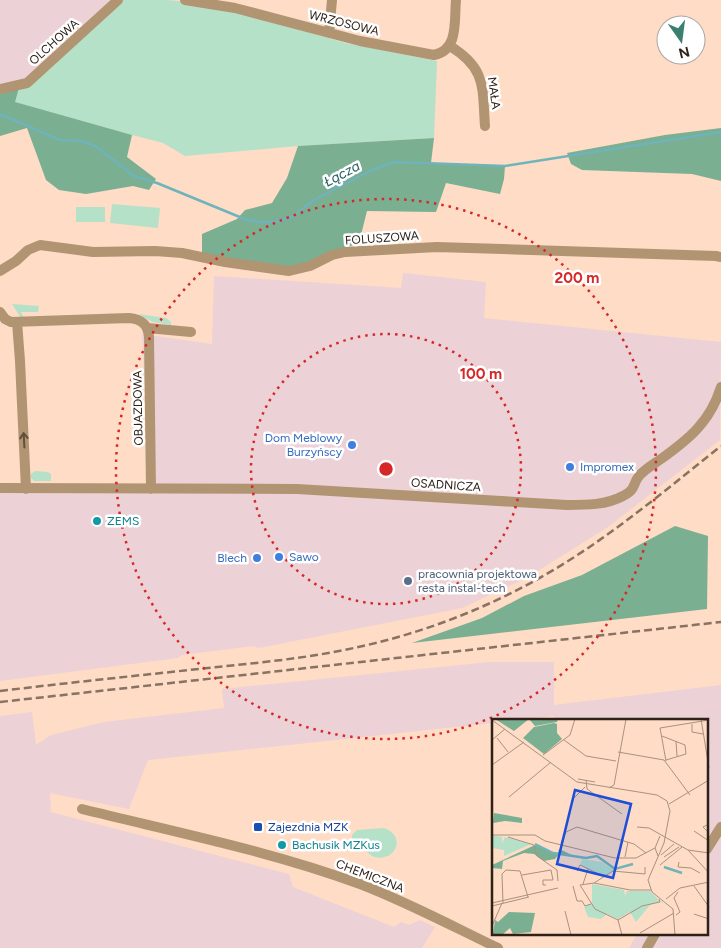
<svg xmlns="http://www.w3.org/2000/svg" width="721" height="948" font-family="Figtree,sans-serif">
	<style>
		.industrial { fill: #ecd2d6 }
		.green { fill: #b5e1c8 }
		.forest { fill: #7aaf92 }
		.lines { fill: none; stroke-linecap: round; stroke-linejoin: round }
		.stream { stroke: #6fb3bb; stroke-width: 2.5 }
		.minor { stroke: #b19472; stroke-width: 10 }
		.rail { stroke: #877263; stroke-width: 2.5; stroke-dasharray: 8 4; stroke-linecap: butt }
		.oneway { stroke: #624f3c }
		.ring { fill: none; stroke: #d62828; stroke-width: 2.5; stroke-dasharray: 2.5 5 }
		.shop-dot { fill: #3f7fe0; stroke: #fff; stroke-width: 2 }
		.culture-dot { fill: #0f9aa8; stroke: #fff; stroke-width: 2 }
		.service-dot { fill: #5c6f8a; stroke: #fff; stroke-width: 2 }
		.transit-dot { fill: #1a4fb4; stroke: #fff; stroke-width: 2 }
		.labels { text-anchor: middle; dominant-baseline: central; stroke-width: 5; stroke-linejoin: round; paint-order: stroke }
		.street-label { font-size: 12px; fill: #2d2118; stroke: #fff }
		.shop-label { font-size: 12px; fill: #366cbe; stroke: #fff; text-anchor: end }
		.culture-label { font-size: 12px; fill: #0d838f; stroke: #fff; text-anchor: start }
		.service-label { font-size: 12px; fill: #4e5e75; stroke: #fff; text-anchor: start }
		.transit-label { font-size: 12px; fill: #164399; stroke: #fff; text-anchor: start }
		.water-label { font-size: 14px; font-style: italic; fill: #276066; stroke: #fff }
		.inset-river { fill: none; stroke: #6fb3bb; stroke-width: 2.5 }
		.inset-road { fill: none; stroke: #aa9180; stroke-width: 1 }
		.view { fill: #1d4ed8; fill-opacity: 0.15; stroke: #1d4ed8; stroke-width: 2.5 }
		.inset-edge { fill: none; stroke: #2d2118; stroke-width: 2.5 }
		.centre { fill: #d62828; stroke: #fff; stroke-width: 2.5 }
		.ring-label { font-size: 15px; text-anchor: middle; font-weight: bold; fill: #d62828; stroke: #fff; stroke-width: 5; stroke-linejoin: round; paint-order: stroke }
	</style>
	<rect width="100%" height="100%" fill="#fedcc5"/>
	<path class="industrial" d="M 0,0 L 113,0 L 27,83 L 0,88 Z
		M 403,273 L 486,282 L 484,318 L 721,342 L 720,440 L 608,527 L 528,577 L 462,608 L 269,646 L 258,648 L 254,646 L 182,655 L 178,658 L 0,681 L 0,487 L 150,487 L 142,334 L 212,344 L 214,276 L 401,288 Z
		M 490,662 L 554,662 L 554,705 L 721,685 L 721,948 L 629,948 L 637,934 L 707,934 L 707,720 L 554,720 L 554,716 L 516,720 L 493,720 L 493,723 L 148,760 L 129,809 L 50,793 L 51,812 L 289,874 L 293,887 L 394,927 L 401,922 L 409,925 L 420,920 L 435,927 L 422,948 L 0,948 L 0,716 L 32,712 L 36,745 L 51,735 L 104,722 L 224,708 L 222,689 Z"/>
	<path class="green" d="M 112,0 L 167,0 L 189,2 L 227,9 L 346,43 L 437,61 L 434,138 L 298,146 L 185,156 L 163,143 L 82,122 L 14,102 L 19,88 Z
		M 112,204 L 160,208 L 158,228 L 110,223 Z
		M 76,207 L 105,207 L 105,222 L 76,222 Z
		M 12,304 L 39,306 L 38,312 L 21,312 L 24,318 L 21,318 Z
		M 138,314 L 166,318 L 171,322 L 171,325 L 153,322 Z
		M 35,471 L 48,472 L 51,474 L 51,481 L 34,481 L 31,478 L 31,474 Z
		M 384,828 C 409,837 393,865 372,856 C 369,854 366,851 362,849 C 356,845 351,843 352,835 L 357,830 Z"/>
	<path class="forest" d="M 0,87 L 19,88 L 15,102 L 132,135 L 127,157 L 156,179 L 149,190 L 133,186 L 86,194 L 59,190 L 46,180 L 27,128 L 0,136 Z
		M 721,128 L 721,181 L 692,174 L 582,170 L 571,164 L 567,153 L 665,135 Z
		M 434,138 L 431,163 L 505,166 L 504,179 L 500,194 L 446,183 L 436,212 L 367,211 L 359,243 L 333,252 L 313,264 L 276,268 L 202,253 L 202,234 L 237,219 L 245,210 L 272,203 L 287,178 L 298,146 Z
		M 675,526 L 708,536 L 707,609 L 412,643 L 482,618 L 524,596 L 582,575 Z"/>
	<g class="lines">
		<path class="stream" d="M 0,114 L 60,140 L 82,141 L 97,147 L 134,176 L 157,183 L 247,220 L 260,222 L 275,222 L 292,217 L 314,200 L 372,170 L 394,162 L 505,166 L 721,132"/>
		<path class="minor" d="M 185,0 L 235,8 L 360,41 L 434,55 C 459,50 454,21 456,0
			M 329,33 L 332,0
			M 450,46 C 487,69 482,87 485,126
			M 0,89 L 27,83 L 118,0
			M 0,271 L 16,261 L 28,250 L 40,245 L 93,252 L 155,251 L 182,253 L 225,262 L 289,271 L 310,266 L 332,255 L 345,252 L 437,247 L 716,256 L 721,257
			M 0,312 L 5,319 L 11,322 L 129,318 C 142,319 148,325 149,337 L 151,489
			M 17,322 L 20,361 L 26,489
			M 147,328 L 191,332
			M 0,488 L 297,489 L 567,505 C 587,505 606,505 623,496 C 636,490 633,483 639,476 C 645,469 654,464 661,459 C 689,439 710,422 721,387
			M 82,809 C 175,832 270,851 360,884 C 407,902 452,926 498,948
			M 707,849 L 721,827
			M 647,948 L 655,934"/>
		<path class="rail" d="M 0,691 C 66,683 133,676 199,669 C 245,664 293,660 339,651 C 403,639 466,617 523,587 C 596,549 657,497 721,446
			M 0,702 L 721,622"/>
	</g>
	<defs><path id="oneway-shaft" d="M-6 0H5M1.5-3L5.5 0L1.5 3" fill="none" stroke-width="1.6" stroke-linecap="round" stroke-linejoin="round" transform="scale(1.25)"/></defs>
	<use class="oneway" href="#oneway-shaft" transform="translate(24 440) rotate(-93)"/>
	<g class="ring">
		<circle cx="386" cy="469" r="135"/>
		<circle cx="386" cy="469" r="270"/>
	</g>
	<g class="shop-dot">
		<circle cx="352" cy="445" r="5"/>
		<circle cx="570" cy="467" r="5"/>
		<circle cx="279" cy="557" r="5"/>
		<circle cx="257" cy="558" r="5"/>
	</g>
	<g class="culture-dot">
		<circle cx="97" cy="521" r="5"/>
		<circle cx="282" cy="845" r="5"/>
	</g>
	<circle class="service-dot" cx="408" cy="581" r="5"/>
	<rect class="transit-dot" x="253" y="822" width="10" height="10" rx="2.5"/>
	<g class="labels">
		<g class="street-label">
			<text transform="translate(344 23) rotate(14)">WRZOSOWA</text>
			<text transform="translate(54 42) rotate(-42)">OLCHOWA</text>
			<text transform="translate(494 93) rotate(82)">MAŁA</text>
			<text transform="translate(382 238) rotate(-4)">FOLUSZOWA</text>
			<text transform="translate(138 408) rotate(-91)">OBJAZDOWA</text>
			<text transform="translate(446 485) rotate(4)">OSADNICZA</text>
			<text transform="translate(370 876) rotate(21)">CHEMICZNA</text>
		</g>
		<g class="shop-label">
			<text x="342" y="438">Dom Meblowy<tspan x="342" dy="14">Burzyńscy</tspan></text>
			<text x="580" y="467" text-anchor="start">Impromex</text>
			<text x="289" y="557" text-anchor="start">Sawo</text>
			<text x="247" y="558">Blech</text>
		</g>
		<g class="culture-label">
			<text x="107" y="521">ZEMS</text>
			<text x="292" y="845">Bachusik MZKus</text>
		</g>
		<g class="service-label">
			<text x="418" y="574">pracownia projektowa<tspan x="418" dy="14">resta instal-tech</tspan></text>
		</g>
		<g class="transit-label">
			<text x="268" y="827">Zajezdnia MZK</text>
		</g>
		<g class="water-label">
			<text transform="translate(342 174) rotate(-28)">Łącza</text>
		</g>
	</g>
	<g transform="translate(492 719)">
		<rect width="216" height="216" fill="#fedcc5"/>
		<path d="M 0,116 L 10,118 L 10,124 L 13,118 L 39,125 L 12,137 L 12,131 L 0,129 ZM 90,140 L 110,143 L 122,151 L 111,158 L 88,146 ZM 100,165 L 132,171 L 133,177 L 135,172 L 158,172 L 173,187 L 169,182 L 158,186 L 144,203 L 138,193 L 126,200 L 115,195 L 109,200 L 96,198 L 92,188 L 100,185 Z" fill="#b5e1c8"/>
		<path d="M 3,0 L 66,0 L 65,3 L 43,7 L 37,0 L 22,12 ZM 62,4 L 65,5 L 65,14 L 70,20 L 52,35 L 31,19 L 42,8 ZM 2,94 L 30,99 L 30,104 L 13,102 L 1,104 ZM 43,126 L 59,133 L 66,134 L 67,130 L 80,136 L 67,135 L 63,140 L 52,142 L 42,135 L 32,134 L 11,142 L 10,150 L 0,149 L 0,146 ZM 17,193 L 43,194 L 39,213 L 21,215 L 18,209 L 10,216 L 1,216 L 3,201 L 6,203 Z" fill="#7aaf92"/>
		<path class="inset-river" d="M 43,125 L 61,134 L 94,139 L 105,137 L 123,150 L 141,145M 172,148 L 190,154"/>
		<path class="inset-road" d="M 209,0 L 217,49M 0,1 L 85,63 L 165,76 L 175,82 L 178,92 L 172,124 L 156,161 L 160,173 L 181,190 L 183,216M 200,5 L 200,13 L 211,15M 170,17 L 193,26 L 194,35 L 174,41M 5,19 L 16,33M 0,21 L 13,10M 72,21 L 94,37 L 124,42M 184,22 L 185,37M 126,33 L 172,41 L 198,76M 51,36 L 78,16 L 83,0M 174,42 L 168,9 L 217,1M 0,46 L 32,23M 86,60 L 103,63M 94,61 L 95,70 L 130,95M 117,69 L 122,66 L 134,0M 17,78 L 59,43M 79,82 L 93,68M 177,85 L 217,61M 217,105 L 211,108 L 217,114M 145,108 L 157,109 L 196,131 L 217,154M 202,112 L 217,122M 0,116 L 43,116 L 53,122 L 123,139 L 144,139 L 163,129M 16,118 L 42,126 L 45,137 L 65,151 L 66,162M 69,124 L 74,113 L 85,108 L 142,125 L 154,134M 196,131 L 217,134M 169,136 L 182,125M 166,137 L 163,129 L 168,117M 133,138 L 136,123M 172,138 L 187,128M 187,143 L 186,148 L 199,149 L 208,154M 168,146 L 190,128M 85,152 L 88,146 L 111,157M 30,156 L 59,151 L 61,161 L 51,161 L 51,166 L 54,166M 102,164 L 121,152 L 153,155 L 153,148M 91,165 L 96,150M 88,166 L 102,164 L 138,171 L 159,171M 88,166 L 103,190 L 126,201 L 130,216M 81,167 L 85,182 L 90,182 L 93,187 L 99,185M 202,167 L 217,188M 174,180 L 188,169 L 217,163M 0,184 L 66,169M 11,184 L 10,155 L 14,151 L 28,152 L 36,178M 0,187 L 37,178M 73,192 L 79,216M 202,195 L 217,200M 184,196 L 188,193 L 182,179 L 186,173M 126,201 L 150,187 L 168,183 L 167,180M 0,207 L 10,184M 148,214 L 182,194"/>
		<path class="view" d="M 83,71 L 139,85 L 121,159 L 65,145 Z"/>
		<rect width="216" height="216" class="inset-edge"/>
	</g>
	<circle cx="386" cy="469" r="8" class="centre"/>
	<g class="ring-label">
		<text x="577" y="283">200 m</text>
		<text x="481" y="379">100 m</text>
	</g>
	<g transform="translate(681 40) rotate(166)"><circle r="24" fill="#ffffff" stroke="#aba6a3"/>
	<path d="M0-4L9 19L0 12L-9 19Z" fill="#3b7f71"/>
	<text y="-8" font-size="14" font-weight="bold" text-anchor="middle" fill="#2d2118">N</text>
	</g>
</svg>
